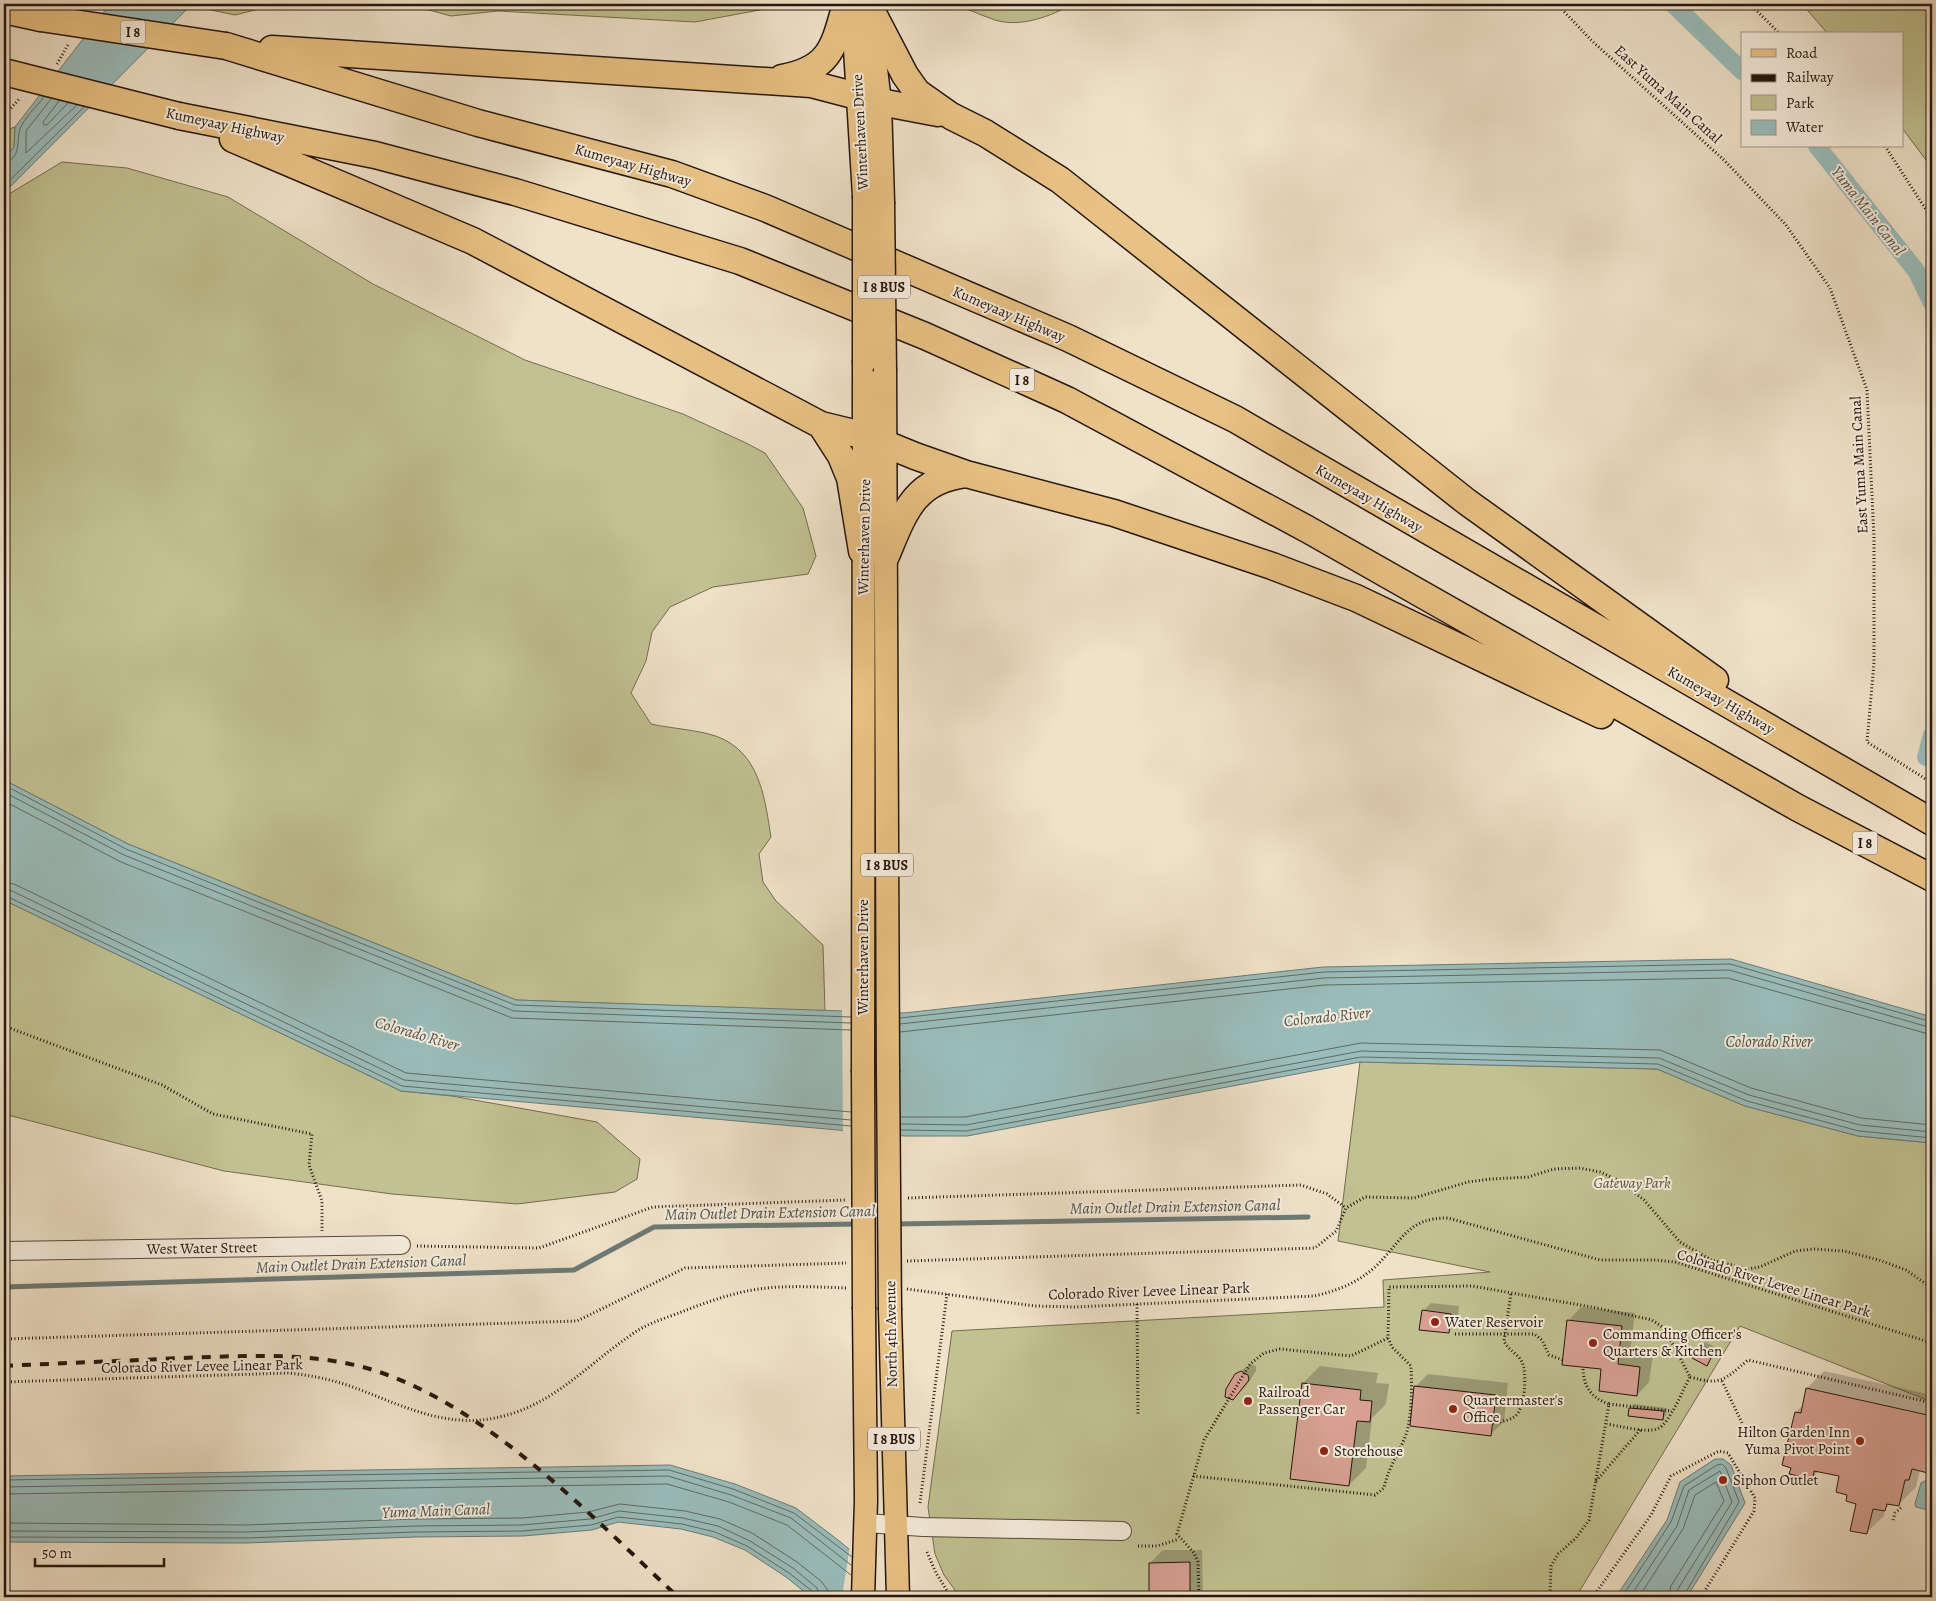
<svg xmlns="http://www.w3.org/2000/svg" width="1936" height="1601" font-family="Alegreya,serif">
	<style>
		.green { fill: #c1c191; stroke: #746c50 }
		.water { fill: #9abdbb; stroke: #6c7a76 }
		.pier { fill: #efe2c9 }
		.shadow { fill: #0003 }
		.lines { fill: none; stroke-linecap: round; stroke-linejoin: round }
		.shore { stroke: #606a64; stroke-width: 1 }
		.stream { stroke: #6c7a76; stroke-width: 5 }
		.canal { stroke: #9abdbb; stroke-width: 18 }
		.building { fill: #d7a092; stroke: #26160e }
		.minor-casing { stroke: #58493d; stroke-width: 20 }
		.major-casing { stroke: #26160e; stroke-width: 25 }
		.highway-casing { stroke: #26160e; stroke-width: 29 }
		.path { stroke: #26160e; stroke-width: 3; stroke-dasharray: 1 2.5; stroke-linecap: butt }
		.minor { stroke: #f5ecdc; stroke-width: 18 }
		.major { stroke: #e8c184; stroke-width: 22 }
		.highway { stroke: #e8c184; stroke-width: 26 }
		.rail { stroke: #26160e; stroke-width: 4; stroke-dasharray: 9 9; stroke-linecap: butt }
		.major-bridge-casing { stroke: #26160e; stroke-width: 25; stroke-linecap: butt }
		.highway-bridge-casing { stroke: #26160e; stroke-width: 29; stroke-linecap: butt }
		.major-bridge { stroke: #e8c184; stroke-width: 22 }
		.highway-bridge { stroke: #e8c184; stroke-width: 26 }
		.poi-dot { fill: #8f2418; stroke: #f5ecdc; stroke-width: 2 }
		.labels { text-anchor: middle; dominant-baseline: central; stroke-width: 4; stroke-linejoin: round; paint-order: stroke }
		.shield { fill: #f5ecdc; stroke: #64564c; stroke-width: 1 }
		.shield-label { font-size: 14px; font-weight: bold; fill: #26160e }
		.street-label { font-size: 15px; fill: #26160e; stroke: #f5ecdc }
		.park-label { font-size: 15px; font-style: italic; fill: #5c523c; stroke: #f5ecdc }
		.poi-label { font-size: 15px; fill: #26160e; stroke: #f5ecdc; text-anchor: start }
		.water-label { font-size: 16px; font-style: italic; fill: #4f504b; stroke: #f5ecdc }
	</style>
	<rect width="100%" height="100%" fill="#efe2c9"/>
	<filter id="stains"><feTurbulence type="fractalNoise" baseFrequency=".004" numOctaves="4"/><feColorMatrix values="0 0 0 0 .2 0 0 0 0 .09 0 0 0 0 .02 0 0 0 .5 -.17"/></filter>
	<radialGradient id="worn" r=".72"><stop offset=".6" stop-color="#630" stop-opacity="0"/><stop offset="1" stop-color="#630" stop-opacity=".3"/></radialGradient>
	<path class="green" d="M 192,4 L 279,4 L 235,15 L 192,6 Z
		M 407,4 L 792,4 L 695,22 L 498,11 L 451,16 Z
		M 951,4 L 1073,4 C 1051,16 1021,28 995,20 C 980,15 967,8 951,4 Z
		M 1802,4 L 1932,4 L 1932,168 L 1902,128 L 1902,34 L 1828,34 Z
		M 15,127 L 14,147 L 4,159 L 4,131 Z
		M 62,162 L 127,168 L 228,197 L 373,284 L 525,360 L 683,414 L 744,442 L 765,453 L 803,508 L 816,556 L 808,574 L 713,587 L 670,607 L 652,632 L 646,661 L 631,693 L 651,724 C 672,729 707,730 725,740 C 761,759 765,801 771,837 L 759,854 L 763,882 L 776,901 L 823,945 L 825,1011 L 516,1000 L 128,844 L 4,780 L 4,197 Z
		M 4,900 L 401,1091 L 452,1096 L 597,1122 L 640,1159 L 637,1179 L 615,1192 L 517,1204 L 392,1194 L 224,1171 L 4,1114 Z
		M 1360,1062 L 1657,1069 L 1745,1106 L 1858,1136 L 1932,1143 L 1932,1402 L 1740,1326 L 1576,1597 L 960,1597 L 944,1575 L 935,1554 L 928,1507 L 952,1331 L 1384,1307 L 1383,1280 L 1490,1272 L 1338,1241 Z"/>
	<path class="water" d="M 110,4 L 192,4 L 4,193 L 4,159 L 14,147 L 15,127 Z
		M 4,780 L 128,844 L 516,1000 L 904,1013 L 1323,967 L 1731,959 L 1932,1017 L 1932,1143 L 1858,1136 L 1745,1106 L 1657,1069 L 1360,1062 L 967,1136 L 905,1136 L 401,1091 L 4,900 Z
		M 1715,1459 L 1723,1459 L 1731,1465 L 1745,1503 L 1687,1597 L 1616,1597 L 1667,1520 L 1680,1482 Z
		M 670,1465 L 735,1484 L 796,1508 L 838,1540 L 908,1597 L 811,1597 L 786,1577 L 745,1550 L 713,1537 L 681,1529 L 618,1522 L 592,1530 L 523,1536 L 415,1537 L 246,1543 L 4,1542 L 4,1476 Z
		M 1927,1480 L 1932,1482 L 1932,1484 L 1928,1510 L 1916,1507 L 1915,1504 L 1921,1483 Z"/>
	<path class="pier" d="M 842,1009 L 896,1011 L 897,1138 L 843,1133 Z
		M 850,1546 L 909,1595 L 910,1597 L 842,1597 Z"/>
	<path class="shadow" d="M 1431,1303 L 1459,1306 L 1457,1324 L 1448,1332 L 1423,1311 Z
		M 1581,1307 L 1635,1313 L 1630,1352 L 1653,1355 L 1649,1382 L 1637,1395 L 1602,1368 L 1564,1364 L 1569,1320 Z
		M 1705,1342 L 1717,1348 L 1706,1365 L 1701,1346 Z
		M 1250,1364 L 1256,1366 L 1256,1371 L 1246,1386 L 1233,1399 L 1236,1375 Z
		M 1320,1366 L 1378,1373 L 1376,1383 L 1389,1384 L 1386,1404 L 1372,1418 L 1366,1468 L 1349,1485 L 1303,1383 Z
		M 1824,1371 L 1932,1395 L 1932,1472 L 1920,1470 L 1916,1487 L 1898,1505 L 1891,1503 L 1885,1509 L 1884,1516 L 1866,1533 L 1858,1503 L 1849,1494 L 1841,1475 L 1819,1471 L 1812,1478 L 1796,1412 L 1804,1404 L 1807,1388 Z
		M 1428,1374 L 1508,1383 L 1504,1422 L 1491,1434 L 1415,1387 Z
		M 1634,1404 L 1667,1408 L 1666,1415 L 1662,1419 L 1630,1408 Z
		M 1163,1550 L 1202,1550 L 1203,1597 L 1150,1597 L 1150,1563 Z
		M 1235,1592 L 1276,1597 L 1230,1597 Z
		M 1315,1595 L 1330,1597 L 1313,1597 Z"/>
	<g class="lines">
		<path class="shore" d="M 51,99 L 26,131 L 26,153 L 77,105
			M 59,101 L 43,122 L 44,125 L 47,125 L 68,103
			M 4,162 C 22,159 16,141 20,129 C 24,118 37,106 44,97
			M 4,186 L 84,107
			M 4,785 L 126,849 L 515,1005 L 851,1017
			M 4,792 L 124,855 L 514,1011 L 851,1023
			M 4,801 L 121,862 L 512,1018 L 851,1030
			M 4,882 L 14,884 L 406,1073 L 851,1112
			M 4,889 L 10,890 L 404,1080 L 851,1120
			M 4,895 L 402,1086 L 851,1126
			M 900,1018 L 1324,972 L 1730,964 L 1932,1022
			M 900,1024 L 1324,978 L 1729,970 L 1932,1028
			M 900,1032 L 1324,985 L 1728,978 L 1932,1035
			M 901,1117 L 965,1117 L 1361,1043 L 1660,1050 L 1751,1088 L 1861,1118 L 1932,1125
			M 901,1124 L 966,1125 L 1361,1051 L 1659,1058 L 1749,1095 L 1860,1125 L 1932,1132
			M 901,1130 L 966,1131 L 1361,1057 L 1658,1064 L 1747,1101 L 1859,1131 L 1932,1138
			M 4,1480 L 669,1470 L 733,1489 L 794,1513 L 852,1557
			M 4,1487 L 668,1476 L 731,1495 L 791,1518 L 851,1565
			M 4,1494 L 667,1484 L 729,1502 L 787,1525 L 851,1575
			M 4,1523 L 245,1525 L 415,1519 L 522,1518 L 588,1512 L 620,1504 L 685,1511 L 720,1519 L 752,1533 L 797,1562 L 821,1581 L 827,1589 L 828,1597
			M 4,1531 L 246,1532 L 415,1526 L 522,1525 L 590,1519 L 619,1511 L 683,1518 L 718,1526 L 750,1541 L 793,1568 L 817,1588 L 820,1597
			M 4,1537 L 246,1538 L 415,1532 L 522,1531 L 591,1525 L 618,1517 L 682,1524 L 715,1532 L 747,1546 L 789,1573 L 812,1591 L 814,1597
			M 1622,1597 L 1671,1522 L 1684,1486 L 1717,1465 L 1722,1464 L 1726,1468 L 1739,1502 L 1683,1597
			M 1630,1597 L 1677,1526 L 1689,1490 L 1720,1471 L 1732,1502 L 1678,1589 L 1677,1597
			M 1639,1597 L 1683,1529 L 1695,1495 L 1716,1482 L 1724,1501 L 1671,1586 L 1669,1597"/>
		<path class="stream" d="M 896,1224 L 1308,1217
			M 4,1287 L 574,1270 L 654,1227 L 857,1224"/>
		<path class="canal" d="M 1673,4 L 1742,71
			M 1817,146 L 1917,272 L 1932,303
			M 1926,757 L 1932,735"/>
	</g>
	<path class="building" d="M 1422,1310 L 1451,1314 L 1449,1333 L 1419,1330 Z
		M 1567,1320 L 1622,1326 L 1618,1364 L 1640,1367 L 1637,1396 L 1599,1391 L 1601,1369 L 1562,1365 Z
		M 1700,1345 L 1714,1352 L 1707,1366 L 1692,1358 Z
		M 1241,1371 L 1248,1375 L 1249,1380 L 1233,1400 L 1225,1397 L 1226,1389 L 1235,1374 Z
		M 1302,1383 L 1361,1390 L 1360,1400 L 1372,1401 L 1370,1422 L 1357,1421 L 1349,1486 L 1290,1479 Z
		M 1414,1386 L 1496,1395 L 1491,1436 L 1410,1426 Z
		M 1806,1388 L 1932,1416 L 1932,1474 L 1912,1469 L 1909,1480 L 1905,1480 L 1899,1506 L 1887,1504 L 1885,1511 L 1873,1509 L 1867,1534 L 1850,1531 L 1856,1504 L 1846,1501 L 1847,1495 L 1836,1492 L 1839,1476 L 1814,1471 L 1813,1479 L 1789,1474 L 1791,1468 L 1782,1465 L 1795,1412 L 1801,1413 Z
		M 1629,1408 L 1664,1411 L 1663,1420 L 1628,1416 Z
		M 1190,1562 L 1190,1597 L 1149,1597 L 1149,1563 Z"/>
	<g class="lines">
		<g class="minor-casing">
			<path id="minor" d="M 4,1251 L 401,1245
				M 866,1523 L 923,1527 L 1122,1531"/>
		</g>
		<g class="major-casing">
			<path id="major" d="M 847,4 L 855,49 L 864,196
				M 869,11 L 880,102 L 883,202
				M 885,371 L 888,1070
				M 863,1070 L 864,363
				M 890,1310 L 898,1597
				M 863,1597 L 866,1501 L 864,1309"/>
		</g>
		<g class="highway-casing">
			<path id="highway" d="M 868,4 L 905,75 L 917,92 L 951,116 L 985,133 L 1060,180 L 1467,502 L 1715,680
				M 4,10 L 41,18
				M 226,46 L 478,123 L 672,174 L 765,208 L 1068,338 L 1235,419 L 1932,822
				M 272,49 L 811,84 L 880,102 L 938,113
				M 782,78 C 831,69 834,46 846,4
				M 179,116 L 375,155 L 515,192 L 740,261 L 925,336 L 1067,400 L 1307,529 L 1798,808 L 1932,878
				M 233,139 L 473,241 L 821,425 L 841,456 L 850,478 L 862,551
				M 821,425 L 866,436 L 915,456 L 966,474 L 1114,513 L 1272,566 L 1356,598 L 1601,715
				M 886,556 C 904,513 914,480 966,474"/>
		</g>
		<path class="path" d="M 1557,4 L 1592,41 L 1724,160 L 1786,225 L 1830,288 L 1867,390 L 1874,538 L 1874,663 L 1867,742 L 1932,783
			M 1750,4 L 1780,34
			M 57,64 L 69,43
			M 4,116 L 20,98
			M 1885,146 L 1932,219
			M 4,1026 L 162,1085 L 213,1114 L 312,1134 L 309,1165 L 322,1201 L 322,1231
			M 908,1198 L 1301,1185 L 1327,1194 L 1346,1208
			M 417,1246 L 539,1248 L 653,1207 L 846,1200
			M 907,1261 L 1315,1248 L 1336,1231 L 1346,1208 L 1365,1197 L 1414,1198 L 1468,1182 L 1491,1179 L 1528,1177 L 1554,1169 L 1580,1168 L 1600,1172 L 1620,1181 L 1644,1200 L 1680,1242 L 1711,1260 L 1748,1269 L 1760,1267 L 1795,1251 L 1814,1249 L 1844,1251 L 1879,1260 L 1906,1270 L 1932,1288
			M 907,1289 L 1035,1306 L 1075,1307 L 1314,1296 C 1337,1291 1357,1283 1375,1267 C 1401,1243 1407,1217 1448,1218 L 1600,1260 L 1654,1260 L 1675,1262 L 1932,1343
			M 1137,1304 L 1138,1416
			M 1455,1334 L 1534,1334 L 1542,1340 L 1549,1355 L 1563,1360
			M 4,1339 L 577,1321 L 685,1268 L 846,1263
			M 1690,1377 C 1721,1386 1724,1380 1748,1360 L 1932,1403
			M 1722,1381 L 1743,1425
			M 4,1382 L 288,1373 C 307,1375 325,1378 344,1384 C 392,1400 436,1427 489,1419 C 549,1410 584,1367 631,1335 C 644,1325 660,1320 676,1314 C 702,1304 730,1293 759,1289 C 787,1285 818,1287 846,1288
			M 1609,1404 L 1672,1411
			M 1493,1423 C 1502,1421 1512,1421 1518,1413 C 1525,1402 1527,1373 1522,1362 C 1518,1354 1508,1350 1504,1341 L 1511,1293
			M 1193,1476 L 1375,1495 L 1384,1488 C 1388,1467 1401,1451 1407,1431 C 1412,1412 1412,1386 1411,1366 L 1392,1347 L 1388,1338 L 1389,1287 L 1472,1286 L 1597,1308 L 1652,1320 L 1661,1326 L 1668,1335 L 1690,1377 C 1683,1389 1670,1424 1657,1429 C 1646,1433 1619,1426 1607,1424
			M 1596,1481 L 1641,1429
			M 920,1503 L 947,1294
			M 1893,1520 L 1895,1513 L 1902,1507
			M 1138,1546 L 1157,1546 L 1179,1539
			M 927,1552 L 936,1573 L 951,1597
			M 1120,1593 L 1149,1593
			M 1199,1597 L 1198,1562 L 1194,1553 L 1177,1534 L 1204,1440 L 1250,1364 L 1264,1353 L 1280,1349 L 1351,1356 L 1388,1338
			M 1548,1597 L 1550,1594 L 1551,1566 L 1558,1554 L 1576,1538 L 1589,1520 L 1609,1404 C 1591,1398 1583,1386 1583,1367
			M 1593,1597 L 1651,1515 L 1671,1476 L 1719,1451 L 1728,1453 L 1755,1498 L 1754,1511 L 1701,1597"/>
		<use href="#minor" class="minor"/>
		<use href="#major" class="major"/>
		<use href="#highway" class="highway"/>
		<path class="rail" d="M 4,1366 C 63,1363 122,1361 182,1358 C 241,1356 301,1352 359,1366 C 478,1396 590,1515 678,1597"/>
		<g class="major-bridge-casing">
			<path id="major-bridge" d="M 864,196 L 864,363
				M 883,202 L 885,371
				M 863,1070 L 864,1309
				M 888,1070 L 890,1310"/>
		</g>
		<g class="highway-bridge-casing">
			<path id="highway-bridge" d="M 41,18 L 226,46
				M 4,72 L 179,116"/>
		</g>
		<use href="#major-bridge" class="major-bridge"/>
		<use href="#highway-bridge" class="highway-bridge"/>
	</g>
	<g class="poi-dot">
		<circle cx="1435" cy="1322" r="5"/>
		<circle cx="1593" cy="1343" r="5"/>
		<circle cx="1248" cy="1401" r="5"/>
		<circle cx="1453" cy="1409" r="5"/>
		<circle cx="1860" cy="1441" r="5"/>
		<circle cx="1324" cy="1451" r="5"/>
		<circle cx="1723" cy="1480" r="5"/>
	</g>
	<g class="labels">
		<g class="shield">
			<rect x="120.5" y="20.5" width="25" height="23" rx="4"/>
			<rect x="858" y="275.5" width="52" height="23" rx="4"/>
			<rect x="1009.5" y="368.5" width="25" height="23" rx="4"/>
			<rect x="1852.5" y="831.5" width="25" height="23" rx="4"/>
			<rect x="861" y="853.5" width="52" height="23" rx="4"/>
			<rect x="868" y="1427.5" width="52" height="23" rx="4"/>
		</g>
		<g class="shield-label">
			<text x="133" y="32">I 8</text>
			<text x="884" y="287">I 8 BUS</text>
			<text x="1022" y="380">I 8</text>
			<text x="1865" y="843">I 8</text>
			<text x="887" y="865">I 8 BUS</text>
			<text x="894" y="1439">I 8 BUS</text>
		</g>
		<g class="street-label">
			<text transform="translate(1668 94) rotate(42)">East Yuma Main Canal</text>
			<text transform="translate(225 125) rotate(12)">Kumeyaay Highway</text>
			<text transform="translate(860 132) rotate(-93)">Winterhaven Drive</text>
			<text transform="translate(633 165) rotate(16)">Kumeyaay Highway</text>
			<text transform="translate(1009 314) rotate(23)">Kumeyaay Highway</text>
			<text transform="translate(1859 465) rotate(-93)">East Yuma Main Canal</text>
			<text transform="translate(1369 498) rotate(30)">Kumeyaay Highway</text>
			<text transform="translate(864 537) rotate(-89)">Winterhaven Drive</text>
			<text transform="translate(1721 700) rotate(30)">Kumeyaay Highway</text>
			<text transform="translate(863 957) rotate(-90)">Winterhaven Drive</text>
			<text transform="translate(202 1248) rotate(-1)">West Water Street</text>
			<text transform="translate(1774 1283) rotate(17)">Colorado River Levee Linear Park</text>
			<text transform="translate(1149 1291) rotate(-2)">Colorado River Levee Linear Park</text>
			<text transform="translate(891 1334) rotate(-91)">North 4th Avenue</text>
			<text transform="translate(202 1366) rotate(-1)">Colorado River Levee Linear Park</text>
		</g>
		<g class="park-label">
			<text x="1632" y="1183">Gateway Park</text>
		</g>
		<g class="poi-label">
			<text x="1445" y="1322">Water Reservoir</text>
			<text x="1603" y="1334">Commanding Officer's<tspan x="1603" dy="17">Quarters &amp; Kitchen</tspan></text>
			<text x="1258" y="1392">Railroad<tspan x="1258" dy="17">Passenger Car</tspan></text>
			<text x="1463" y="1400">Quartermaster's<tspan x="1463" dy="17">Office</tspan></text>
			<text x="1850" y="1432" text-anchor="end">Hilton Garden Inn<tspan x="1850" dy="17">Yuma Pivot Point</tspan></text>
			<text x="1334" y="1451">Storehouse</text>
			<text x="1733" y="1480">Siphon Outlet</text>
		</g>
		<g class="water-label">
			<text transform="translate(1868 211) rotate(52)">Yuma Main Canal</text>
			<text transform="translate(1327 1017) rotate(-6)">Colorado River</text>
			<text transform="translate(417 1034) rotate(16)">Colorado River</text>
			<text x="1769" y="1042">Colorado River</text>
			<text transform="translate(1175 1207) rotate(-1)">Main Outlet Drain Extension Canal</text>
			<text transform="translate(770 1213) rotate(-1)">Main Outlet Drain Extension Canal</text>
			<text transform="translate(361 1264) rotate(-2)">Main Outlet Drain Extension Canal</text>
			<text transform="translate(436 1511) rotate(-2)">Yuma Main Canal</text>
		</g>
	</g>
	<rect width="1936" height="1601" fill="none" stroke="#efe2c9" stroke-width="20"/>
	<rect x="5" y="5" width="1926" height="1591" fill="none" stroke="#26160e" stroke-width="2.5"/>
	<rect x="10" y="10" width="1916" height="1581" fill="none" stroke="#26160e"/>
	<rect x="1741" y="32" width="162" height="115" fill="#f5ecdc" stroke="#a2968a"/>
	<rect x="1751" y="49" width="25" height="8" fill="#e8c184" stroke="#a2968a"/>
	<text x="1786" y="58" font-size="15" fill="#26160e">Road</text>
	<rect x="1751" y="74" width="25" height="8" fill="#26160e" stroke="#a2968a"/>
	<text x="1786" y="82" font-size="15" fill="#26160e">Railway</text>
	<rect x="1751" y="95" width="25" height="15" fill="#c1c191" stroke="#a2968a"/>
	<text x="1786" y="108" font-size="15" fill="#26160e">Park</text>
	<rect x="1751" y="120" width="25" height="15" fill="#9abdbb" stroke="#a2968a"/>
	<text x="1786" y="132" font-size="15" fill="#26160e">Water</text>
	<path d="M35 1558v8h129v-8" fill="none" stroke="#26160e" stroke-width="2.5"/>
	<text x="42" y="1558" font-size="15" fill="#26160e" stroke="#f5ecdc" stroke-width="4" paint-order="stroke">50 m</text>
	<rect width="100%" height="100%" filter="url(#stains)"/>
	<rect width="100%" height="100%" fill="url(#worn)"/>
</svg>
